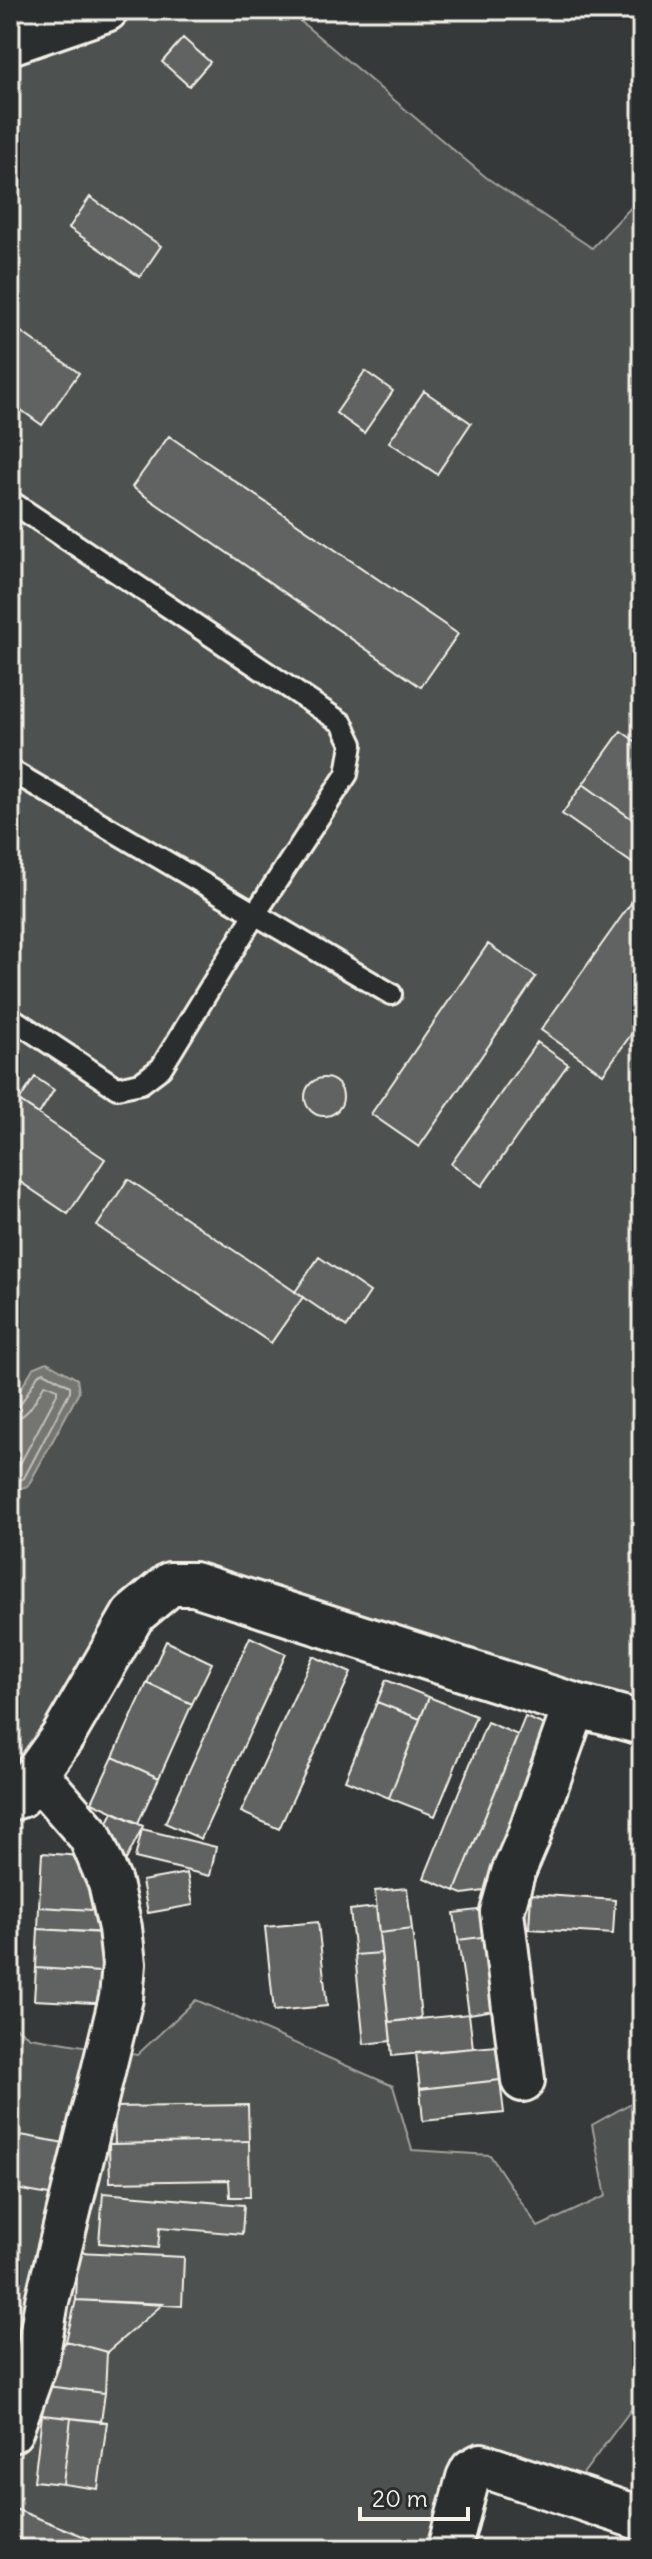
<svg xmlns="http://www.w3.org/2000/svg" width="652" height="2559" font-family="Delius,sans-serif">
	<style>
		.green { fill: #4e514f; stroke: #a1a19c; stroke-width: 2 }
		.water { fill: #757572; stroke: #a8a7a1; stroke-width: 2 }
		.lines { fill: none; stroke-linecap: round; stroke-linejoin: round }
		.shore { stroke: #c1bfb9; stroke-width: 2 }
		.building { fill: #616362; stroke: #f4f1e8; stroke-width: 2 }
		.lane-casing { stroke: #f4f1e8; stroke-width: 26 }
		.street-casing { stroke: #f4f1e8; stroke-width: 48 }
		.lane { stroke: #2a2d2e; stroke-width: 20 }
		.street { stroke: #2a2d2e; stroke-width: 42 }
	</style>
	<rect width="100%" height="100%" fill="#363939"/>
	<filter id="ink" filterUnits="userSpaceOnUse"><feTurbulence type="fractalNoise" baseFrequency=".0125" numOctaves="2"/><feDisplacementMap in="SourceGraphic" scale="16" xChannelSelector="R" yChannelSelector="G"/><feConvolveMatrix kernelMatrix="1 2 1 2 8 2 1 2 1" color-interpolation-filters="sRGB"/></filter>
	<g filter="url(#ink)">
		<path class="green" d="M 137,10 L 287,10 L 487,178 L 592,248 L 642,196 L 642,1709 L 190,1569 L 10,1783 L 10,54 Z
			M 196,2000 L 393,2086 L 412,2150 L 490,2155 L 538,2227 L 606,2196 L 592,2125 L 642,2097 L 642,2395 L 579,2479 L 485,2451 L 436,2549 L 10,2549 L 10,2023 L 30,2037 L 137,2055 Z"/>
		<path class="water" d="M 47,1362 L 77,1379 L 79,1392 L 28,1486 L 19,1489 L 10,1484 L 10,1407 L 33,1368 Z"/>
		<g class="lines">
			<path class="shore" d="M 10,1410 L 19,1407 L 38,1375 L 44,1372 L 70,1386 L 70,1391 L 24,1478 L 20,1480 L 10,1477
				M 10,1420 C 30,1418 35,1399 45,1384 L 57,1389 L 57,1394 L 19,1466 L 10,1467"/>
		</g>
		<path class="building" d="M 183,38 L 210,62 L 189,86 L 162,62 Z
			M 90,197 L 161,246 L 140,277 L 69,228 Z
			M 10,324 L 79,373 L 42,425 L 10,402 Z
			M 365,371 L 393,391 L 364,433 L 336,413 Z
			M 424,391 L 471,423 L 437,474 L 389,442 Z
			M 169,436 L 458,634 L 421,687 L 132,487 Z
			M 621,731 L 642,746 L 642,826 L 583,784 Z
			M 583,784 L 642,826 L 642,870 L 562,814 Z
			M 641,889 L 642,1019 L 603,1074 L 541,1030 Z
			M 488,944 L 536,977 L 419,1147 L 371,1114 Z
			M 537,1042 L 568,1064 L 482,1186 L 451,1164 Z
			M 35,1077 L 54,1090 L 39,1114 L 19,1101 Z
			M305 1097a19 19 0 1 1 38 0a19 19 0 1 1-38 0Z
			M 10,1095 L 105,1159 L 68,1214 L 10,1175 Z
			M 128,1179 L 303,1297 L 271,1343 L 97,1226 Z
			M 319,1257 L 370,1292 L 347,1327 L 295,1292 Z
			M 250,1637 L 286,1654 L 201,1839 L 165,1823 Z
			M 166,1641 L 212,1663 L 192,1704 L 147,1683 Z
			M 313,1656 L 351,1673 L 279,1829 L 241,1812 Z
			M 386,1680 L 429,1697 L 420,1719 L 377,1702 Z
			M 147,1683 L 192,1704 L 159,1778 L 113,1757 Z
			M 429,1697 L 476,1716 L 435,1816 L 389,1798 Z
			M 377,1702 L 420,1719 L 389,1798 L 345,1780 Z
			M 525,1717 L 562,1732 L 500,1884 L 484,1891 L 463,1894 L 455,1891 Z
			M 487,1722 L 518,1735 L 455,1891 L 424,1878 Z
			M 113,1757 L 159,1778 L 138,1823 L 92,1802 Z
			M 113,1812 L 143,1826 L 126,1860 L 96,1847 Z
			M 142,1829 L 216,1847 L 210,1876 L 135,1858 Z
			M 42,1853 L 94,1857 L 111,1911 L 39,1907 Z
			M 187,1873 L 193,1905 L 148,1913 L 142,1881 Z
			M 407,1888 L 412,1929 L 379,1933 L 375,1891 Z
			M 511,1893 L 531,1894 L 529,1929 L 509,1928 Z
			M 531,1894 L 615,1900 L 613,1934 L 529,1929 Z
			M 39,1907 L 111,1911 L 110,1933 L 38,1929 Z
			M 376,1907 L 381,1953 L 355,1955 L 350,1910 Z
			M 485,1909 L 489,1936 L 458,1940 L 454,1913 Z
			M 318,1922 L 327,2006 L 274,2011 L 265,1927 Z
			M 38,1929 L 118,1934 L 116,1973 L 36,1968 Z
			M 412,1929 L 421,2018 L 389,2022 L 379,1933 Z
			M 489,1936 L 501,2009 L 469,2014 L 458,1940 Z
			M 381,1953 L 391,2041 L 364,2044 L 355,1955 Z
			M 36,1968 L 116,1973 L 114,2004 L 34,2000 Z
			M 469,2014 L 473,2048 L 392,2056 L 389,2022 Z
			M 497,2046 L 500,2080 L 420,2089 L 416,2053 Z
			M 500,2080 L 504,2113 L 423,2121 L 420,2089 Z
			M 248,2105 L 249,2141 L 115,2144 L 114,2107 Z
			M 10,2133 L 70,2144 L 60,2197 L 10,2188 Z
			M 249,2141 L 250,2197 L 230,2197 L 229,2180 L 110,2182 L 109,2144 Z
			M 103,2193 L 244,2205 L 242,2234 L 160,2227 L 158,2248 L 99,2243 Z
			M 78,2252 L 184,2257 L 182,2306 L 76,2300 Z
			M 76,2300 L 163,2304 L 107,2352 L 66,2341 Z
			M 66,2341 L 107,2352 L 105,2393 L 46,2386 L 56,2358 Z
			M 46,2386 L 105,2393 L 101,2422 L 42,2415 Z
			M 42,2415 L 71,2418 L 63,2484 L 34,2481 Z
			M 71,2418 L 107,2422 L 98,2489 L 63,2484 Z
			M 10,2507 L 88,2538 L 83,2549 L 45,2549 L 10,2535 Z"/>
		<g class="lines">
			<g class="lane-casing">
				<path id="lane" d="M 10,501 L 342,723 L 352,744 L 347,774 L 255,914 L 161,1068 L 141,1083 L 117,1088 L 10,1017
					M 10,770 L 391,994"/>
			</g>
			<g class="street-casing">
				<path id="street" d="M 10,43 L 106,10
					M 10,1799 L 20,1796 L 63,1736 L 133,1615 L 170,1584 L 194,1584 L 575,1705 L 642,1723
					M 523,2080 L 502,1912 L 513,1873 L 528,1838 L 575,1705
					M 11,2431 L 37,2359 L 47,2301 L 121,1998 L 124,1964 L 120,1928 L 110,1883 L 90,1836 L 36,1774
					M 449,2549 L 468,2478 L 472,2470 L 481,2465 L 642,2519"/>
			</g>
			<use href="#lane" class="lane"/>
			<use href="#street" class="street"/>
		</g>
	</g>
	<rect width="652" height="2559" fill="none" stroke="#2a2d2e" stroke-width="40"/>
	<rect x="20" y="20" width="612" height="2519" fill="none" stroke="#f4f1e8" stroke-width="3" filter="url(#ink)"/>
	<path d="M360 2507v12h108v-12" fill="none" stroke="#f4f1e8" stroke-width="4"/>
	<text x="372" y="2507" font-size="24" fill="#f4f1e8" stroke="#2a2d2e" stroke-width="6" paint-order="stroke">20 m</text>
</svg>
